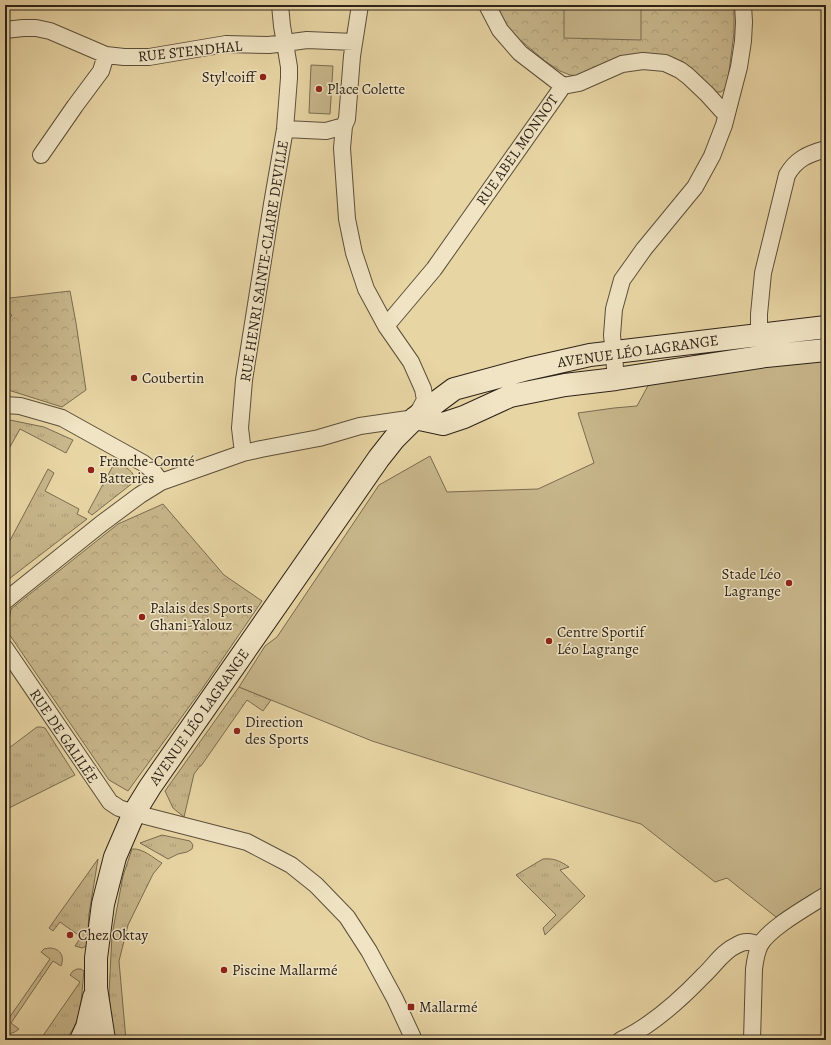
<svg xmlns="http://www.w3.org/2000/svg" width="831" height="1045" font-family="Alegreya,serif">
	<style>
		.grass { fill: url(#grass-tufts); stroke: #7a6c52 }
		.park { fill: url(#park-crowns); stroke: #7a6c52 }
		.pitch { fill: #c8b78c; stroke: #7a6c52 }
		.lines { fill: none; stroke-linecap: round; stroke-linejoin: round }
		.minor-casing { stroke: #5b4f3a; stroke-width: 18 }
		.secondary-casing { stroke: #2c2217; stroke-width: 24 }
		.minor { stroke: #f0e4c4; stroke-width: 16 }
		.secondary { stroke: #f0e4c4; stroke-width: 22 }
		.poi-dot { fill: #8f2418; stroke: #f0e4c4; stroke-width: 1.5 }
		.labels { text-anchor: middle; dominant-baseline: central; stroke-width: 3; stroke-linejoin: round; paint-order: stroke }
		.street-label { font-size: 15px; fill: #2c2217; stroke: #f0e4c4 }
		.poi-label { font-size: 15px; fill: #2c2217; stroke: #f0e4c4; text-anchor: start }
	</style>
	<defs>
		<pattern id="grass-tufts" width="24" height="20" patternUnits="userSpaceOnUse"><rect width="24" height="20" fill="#c8b78c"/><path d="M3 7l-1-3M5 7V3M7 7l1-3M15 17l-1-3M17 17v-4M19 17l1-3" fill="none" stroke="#ac9d78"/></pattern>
		<pattern id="park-crowns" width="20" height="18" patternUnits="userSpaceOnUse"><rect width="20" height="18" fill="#c8b78c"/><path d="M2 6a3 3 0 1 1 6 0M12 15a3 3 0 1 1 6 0" fill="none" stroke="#ac9d78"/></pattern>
	</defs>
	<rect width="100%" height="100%" fill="#e8d5a4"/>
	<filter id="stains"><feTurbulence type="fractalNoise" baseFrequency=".005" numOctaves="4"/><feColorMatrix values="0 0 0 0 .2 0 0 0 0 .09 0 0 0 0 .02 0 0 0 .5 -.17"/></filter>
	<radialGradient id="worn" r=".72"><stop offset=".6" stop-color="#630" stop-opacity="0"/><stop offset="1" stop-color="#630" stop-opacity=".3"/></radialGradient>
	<path class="grass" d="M 5,419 L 44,427 L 73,440 L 66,453 L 20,429 L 6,454 L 5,454 Z
		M 115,462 C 123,466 136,470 134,482 L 92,515 L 88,512 Z
		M 48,469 L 54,473 L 45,491 L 79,509 L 77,514 L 87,519 L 5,582 L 5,548 L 6,548 Z
		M 239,687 L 271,700 L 263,711 L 247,700 L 201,766 L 200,766 L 194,774 L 184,817 L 173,808 L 165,791 Z
		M 37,727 L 41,727 L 45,728 L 75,775 L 5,810 L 5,751 Z
		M 162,835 L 190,841 L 193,845 L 192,849 L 187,852 L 178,854 L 168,859 L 140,843 Z
		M 132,849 C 143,848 153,858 162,863 L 153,874 L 128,925 L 119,961 L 126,1040 L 115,1040 L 111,1020 L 109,993 L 112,935 L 123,876 Z
		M 98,859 L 89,914 L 87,946 L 82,948 L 75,946 L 81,937 L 60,922 L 53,931 L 49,928 Z
		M 543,859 C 554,858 560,861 569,867 L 560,870 L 585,896 L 545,935 L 543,928 L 556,915 L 516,875 Z
		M 49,948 C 60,948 65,956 61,966 L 53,961 L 11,1023 L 19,1029 C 14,1033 11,1034 6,1033 L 5,1020 L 7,1021 L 50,959 L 41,952 L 44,949 Z
		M 77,969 L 81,969 L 84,971 C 82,987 82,1006 77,1021 C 74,1028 70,1034 65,1040 L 40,1040 L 80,982 L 70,975 L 73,971 Z"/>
	<path class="park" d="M 493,5 L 734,5 L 734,33 L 727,87 L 721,92 L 712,92 L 689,73 L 690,67 L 675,60 L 580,76 L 570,75 L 560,71 L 545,61 L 519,39 L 501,19 Z
		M 70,291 L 76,323 L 86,390 L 62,407 L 5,389 L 5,339 L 9,331 L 7,322 L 12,315 L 5,310 L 5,304 L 10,298 Z
		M 163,504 L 224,575 L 262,601 L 202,689 L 128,791 L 109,780 L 7,631 L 11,609 L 118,524 Z"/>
	<path class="pitch" d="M 564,5 L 641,5 L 641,40 L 564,38 Z
		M 311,65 L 333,66 L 330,114 L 309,113 Z
		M 826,359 L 826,885 L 776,917 L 727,878 L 715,882 L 641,824 L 531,791 L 372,741 L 239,687 L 265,646 L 277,637 L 379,485 L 430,456 L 447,492 L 538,489 L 594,463 L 578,413 L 614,408 L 637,406 L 650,382 Z"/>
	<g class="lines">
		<g class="minor-casing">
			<path id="minor" d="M 487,5 L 500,30 L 520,53 L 563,86
				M 5,30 L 23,28 L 36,28 L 50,31 L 106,55 L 124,57 L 149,57 L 226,44 L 269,45 L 285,43 L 282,26 L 280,5
				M 285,129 L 326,131 L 344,126
				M 41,155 L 75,106 L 101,71 L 106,55
				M 386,326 L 434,269 L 563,86 L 579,83 L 622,64 L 643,61 L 665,63 L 680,70 L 688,76 L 707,94 L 726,115
				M 759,335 L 759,314 L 763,273 L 787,175 C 796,159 808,154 826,149
				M 616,379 L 612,335 L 614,309 L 622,280 L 644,249 L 695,187 L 712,156 L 724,125 L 739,67 L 743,41 L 744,22 L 743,5
				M 5,405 L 20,406 L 62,418 L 143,463 L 152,470 L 161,482
				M 243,453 L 240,428 L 244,380 L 272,204 L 285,129 L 289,78 L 289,67 L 285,43 L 307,40 L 354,42
				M 5,601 L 101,524 L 140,495 L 161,482 L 243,453 L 261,449 L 319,438 L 360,426 L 415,418 L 425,400 L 423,389 L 411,362 L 386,326 L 366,289 L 354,253 L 347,219 L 342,148 L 344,126 L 347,119 L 352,56 L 360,5
				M 5,648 L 110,802 L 119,808 L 134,813 L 247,842 L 291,865 L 316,885 L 347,917 L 369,951 L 395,999 L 414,1040
				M 621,1040 C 651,1026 680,1000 703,976 C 714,966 723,951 737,945 C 745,940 751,942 760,945
				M 752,1040 L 754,969 C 755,961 756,953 760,945 C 769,928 809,906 826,895"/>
		</g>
		<g class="secondary-casing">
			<path id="secondary" d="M 415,418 L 443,424 L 464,417 L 510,396 L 565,385 L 616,379 L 766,356 L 826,350
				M 81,1040 L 87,1027 L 94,997
				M 104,1040 L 96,988 L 96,958 L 103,904 L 115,857 L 134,813 L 150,787 L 379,458 L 394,439 L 415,418 L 454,389 L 528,369 L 590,355 L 826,327"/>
		</g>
		<use href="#minor" class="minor"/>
		<use href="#secondary" class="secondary"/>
	</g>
	<g class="poi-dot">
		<circle cx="263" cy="77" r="4"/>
		<circle cx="319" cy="89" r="4"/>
		<circle cx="134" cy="378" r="4"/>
		<circle cx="91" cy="470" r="4"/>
		<circle cx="789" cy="583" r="4"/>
		<circle cx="142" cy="617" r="4"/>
		<circle cx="549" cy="641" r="4"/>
		<circle cx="237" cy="731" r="4"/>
		<circle cx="70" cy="935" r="4"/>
		<circle cx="224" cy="970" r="4"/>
		<rect x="407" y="1003" width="8" height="8" rx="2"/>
	</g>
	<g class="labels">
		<g class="street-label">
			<text transform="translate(190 51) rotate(-6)">RUE STENDHAL</text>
			<text transform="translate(517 150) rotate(-55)">RUE ABEL MONNOT</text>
			<text transform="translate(264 261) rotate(-81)">RUE HENRI SAINTE-CLAIRE DEVILLE</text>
			<text transform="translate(638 351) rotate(-8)">AVENUE LÉO LAGRANGE</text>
			<text transform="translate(199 717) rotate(-55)">AVENUE LÉO LAGRANGE</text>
			<text transform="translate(64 736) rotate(56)">RUE DE GALILÉE</text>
		</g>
		<g class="poi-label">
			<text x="255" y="77" text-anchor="end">Styl'coiff</text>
			<text x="327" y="89">Place Colette</text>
			<text x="142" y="378">Coubertin</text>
			<text x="99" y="461">Franche-Comté<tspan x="99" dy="17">Batteries</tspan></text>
			<text x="781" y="574" text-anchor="end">Stade Léo<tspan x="781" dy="17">Lagrange</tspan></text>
			<text x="150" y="608">Palais des Sports<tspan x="150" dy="17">Ghani-Yalouz</tspan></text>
			<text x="557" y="632">Centre Sportif<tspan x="557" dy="17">Léo Lagrange</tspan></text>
			<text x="245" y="722">Direction<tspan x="245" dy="17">des Sports</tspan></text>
			<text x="78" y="935">Chez Oktay</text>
			<text x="232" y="970">Piscine Mallarmé</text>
			<text x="419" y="1007">Mallarmé</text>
		</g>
	</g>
	<rect width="831" height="1045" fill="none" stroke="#e8d5a4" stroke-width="20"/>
	<rect x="6" y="6" width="819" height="1033" fill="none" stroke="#2c2217" stroke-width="2"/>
	<rect x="10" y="10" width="811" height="1025" fill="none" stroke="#2c2217"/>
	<rect width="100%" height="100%" filter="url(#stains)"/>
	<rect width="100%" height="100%" fill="url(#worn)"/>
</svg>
